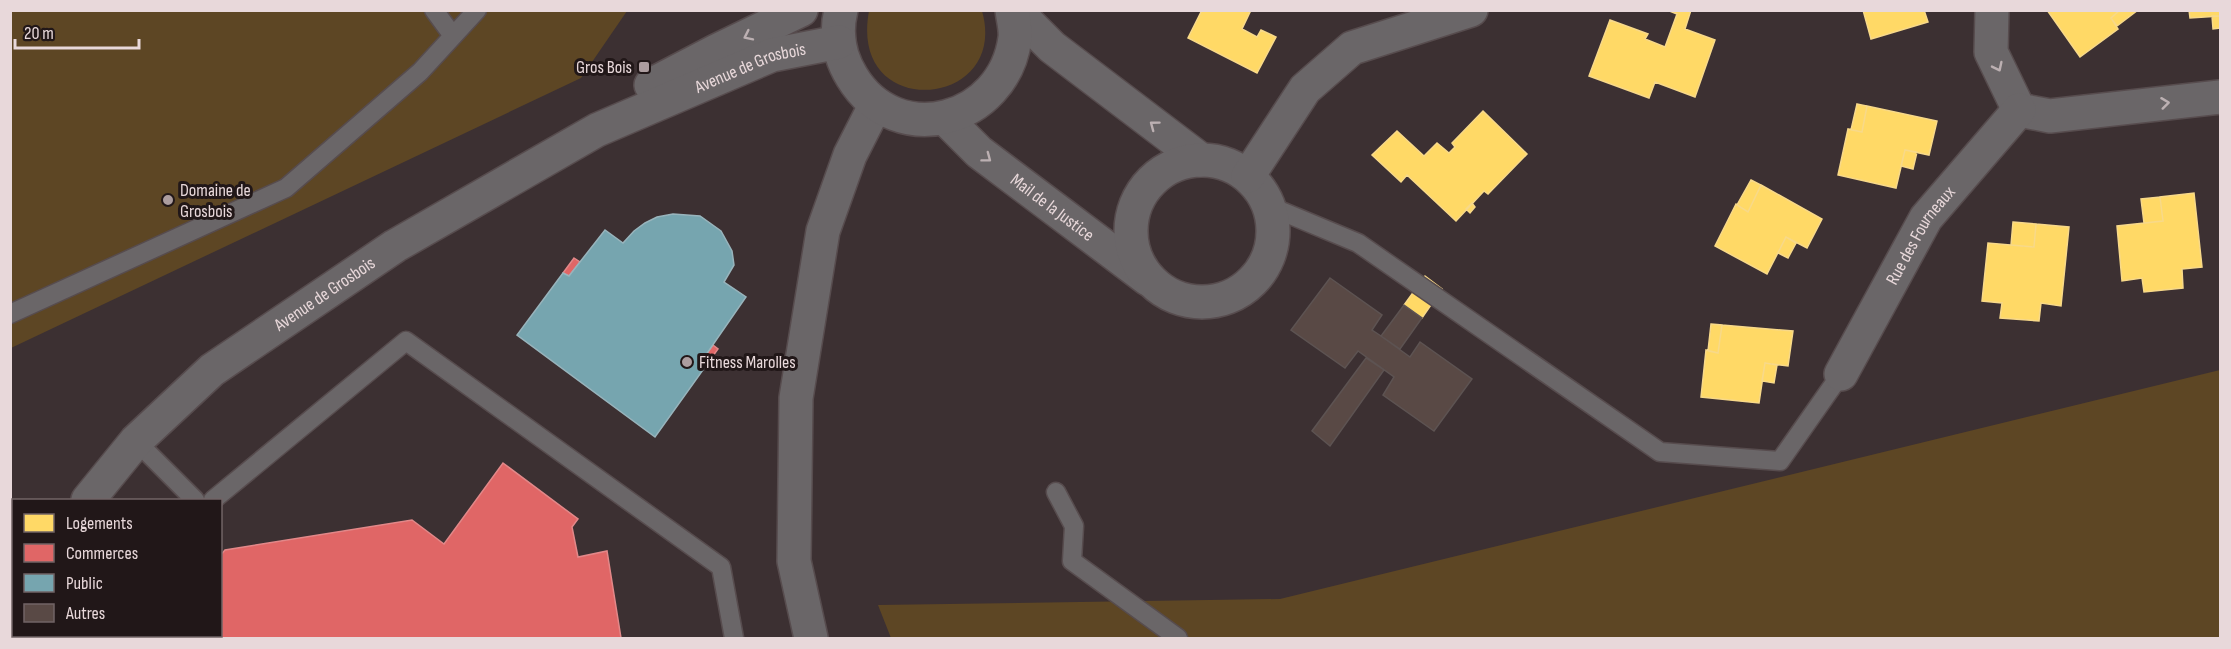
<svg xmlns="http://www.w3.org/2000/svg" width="2231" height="649" font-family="'Sofia Sans Condensed',sans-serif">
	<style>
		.green { fill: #5d4624 }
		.homes { fill: #ffd966; stroke: #f8d989; stroke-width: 1.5 }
		.shops { fill: #e06666; stroke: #e28889; stroke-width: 1.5 }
		.public { fill: #76a5af; stroke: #98b4bc; stroke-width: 1.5 }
		.building { fill: #594945; stroke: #5d5352; stroke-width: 1.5 }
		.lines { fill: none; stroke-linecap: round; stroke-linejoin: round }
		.service-casing { stroke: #574c4e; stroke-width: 21 }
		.minor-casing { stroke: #574c4e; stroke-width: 36 }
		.tertiary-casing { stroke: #574c4e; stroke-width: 36 }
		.service { stroke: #6a6668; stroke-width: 18 }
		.minor { stroke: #6a6668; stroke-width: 33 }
		.tertiary { stroke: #6a6668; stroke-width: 33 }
		.oneway { stroke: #bcb0b2 }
		.poi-dot { fill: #ac9d9f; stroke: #211718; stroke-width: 2 }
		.labels { text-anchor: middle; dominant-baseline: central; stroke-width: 6; stroke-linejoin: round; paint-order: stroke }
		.poi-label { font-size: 18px; fill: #e8d8da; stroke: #211718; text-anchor: start }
		.street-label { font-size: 18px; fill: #e8d8da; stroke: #211718 }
	</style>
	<rect width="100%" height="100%" fill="#3c3032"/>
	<path class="green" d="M 10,11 L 627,11 L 581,78 L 11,348 Z
		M 869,11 L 982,11 C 1010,109 848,123 869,11 Z
		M 2220,370 L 2220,638 L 891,638 L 878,605 L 1280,599 Z"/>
	<path class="homes" d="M 1202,10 L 1251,10 L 1242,29 L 1257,37 L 1261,30 L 1276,37 L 1257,73 L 1188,38 Z
		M 1667,10 L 1691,10 L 1685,29 L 1715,40 L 1695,97 L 1655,82 L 1649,98 L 1589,76 L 1610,20 L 1648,34 L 1645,39 L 1665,47 L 1677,14 Z
		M 1863,10 L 1924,10 L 1928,22 L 1871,39 Z
		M 2047,10 L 2120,10 L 2111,18 L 2118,29 L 2080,57 Z
		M 2120,10 L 2138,10 L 2117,26 L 2111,18 Z
		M 2189,10 L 2220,10 L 2220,16 L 2190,18 Z
		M 2212,16 L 2220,16 L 2220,28 L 2213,29 Z
		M 1857,104 L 1867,106 L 1862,132 L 1851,130 Z
		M 1867,106 L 1937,121 L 1929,155 L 1905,150 L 1896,188 L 1838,175 L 1848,129 L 1862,132 Z
		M 1483,111 L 1527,154 L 1488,194 L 1484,191 L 1456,221 L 1407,175 L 1401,182 L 1372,155 L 1397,131 L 1424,156 L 1437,143 L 1449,153 L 1455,147 L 1452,143 Z
		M 1905,150 L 1917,152 L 1913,169 L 1901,166 Z
		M 1751,180 L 1761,185 L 1748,212 L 1737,205 Z
		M 1761,185 L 1822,219 L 1807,248 L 1786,237 L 1767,274 L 1715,246 L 1736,204 L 1748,212 Z
		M 2194,193 L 2202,267 L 2182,269 L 2183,288 L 2144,292 L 2142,278 L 2122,281 L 2117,226 L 2163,221 L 2160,197 Z
		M 2160,197 L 2163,221 L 2144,223 L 2141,199 Z
		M 1472,203 L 1475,207 L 1470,213 L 1466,209 Z
		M 2013,222 L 2036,224 L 2034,247 L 2011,245 Z
		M 2036,224 L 2069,227 L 2061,306 L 2041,303 L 2039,321 L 2000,318 L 2002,303 L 1982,301 L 1988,243 L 2034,247 Z
		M 1786,237 L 1796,243 L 1788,258 L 1778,253 Z
		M 1425,276 L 1442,289 L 1422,318 L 1404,305 Z
		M 1711,324 L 1722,325 L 1718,353 L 1708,351 Z
		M 1722,325 L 1793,331 L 1788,366 L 1765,363 L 1759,403 L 1701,397 L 1706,350 L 1718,353 Z
		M 1765,363 L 1777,365 L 1774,383 L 1762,381 Z"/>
	<path class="shops" d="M 574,258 L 580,262 L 569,276 L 563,273 Z
		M 713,345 L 718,349 L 708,363 L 703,359 Z
		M 503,463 L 578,519 L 572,527 L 578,557 L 607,551 L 621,638 L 175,638 L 175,636 L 220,636 L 220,556 L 225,550 L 412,520 L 444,544 Z"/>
	<path class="public" d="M 673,214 L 700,216 L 721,231 L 732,251 L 734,265 L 724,282 L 746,297 L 703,359 L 708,363 L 655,437 L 517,335 L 563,273 L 569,276 L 605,230 L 623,243 L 634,231 L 645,223 L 657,217 Z"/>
	<path class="building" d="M 1330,278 L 1382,315 L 1372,330 L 1381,336 L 1410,357 L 1420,342 L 1472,379 L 1434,431 L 1383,395 L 1394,377 L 1358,351 L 1345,368 L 1291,330 Z
		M 1404,305 L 1422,318 L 1400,349 L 1381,336 Z
		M 1366,358 L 1384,370 L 1330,446 L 1312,431 Z"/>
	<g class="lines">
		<g class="service-casing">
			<path id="service" d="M 434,10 L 453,36
				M 1269,206 L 1358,243 L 1660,452 L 1780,461 L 1841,374
				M 10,314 L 286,188 L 420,72 L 477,10
				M 136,441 L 195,500
				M 1056,492 L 1074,526 L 1072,561 L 1178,638
				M 213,500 L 406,341 L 721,567 L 734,638
				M 122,638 L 124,636"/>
		</g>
		<g class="minor-casing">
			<g id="minor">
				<path d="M 1015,10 L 1052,47 L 1201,160"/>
				<path d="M 1992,10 L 1991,52 L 2019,110 L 2050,116 L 2220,97"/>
				<path id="s1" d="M 945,118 L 979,152 L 1148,279"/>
				<circle cx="1202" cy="231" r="71"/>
				<path d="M 1248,176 L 1305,89 L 1352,48 L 1471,10"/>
				<path id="s2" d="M 1841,374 L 1926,218 L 2019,110"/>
				<path d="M 811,638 L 794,561 L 796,398 L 823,231 L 850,155 L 876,104"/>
			</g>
		</g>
		<g class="tertiary-casing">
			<g id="tertiary">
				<path d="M 841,10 C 835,34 839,56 852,77 C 897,151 1004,122 1015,38 C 1016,29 1013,19 1012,10"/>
				<path d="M 651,85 L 716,51 L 801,10"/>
				<path id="s3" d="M 88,500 L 136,441 L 212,370 L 395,246 L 597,130 L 772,55 L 839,42"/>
				<path d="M 10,605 L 14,600"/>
			</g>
		</g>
		<use href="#service" class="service"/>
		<use href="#minor" class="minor"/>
		<use href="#tertiary" class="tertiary"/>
	</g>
	<defs><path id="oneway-chevron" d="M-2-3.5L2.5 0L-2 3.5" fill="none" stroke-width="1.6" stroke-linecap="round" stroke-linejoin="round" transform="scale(1.5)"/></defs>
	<g class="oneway">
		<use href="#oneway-chevron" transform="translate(748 36) rotate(154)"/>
		<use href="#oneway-chevron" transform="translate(1998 67) rotate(64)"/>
		<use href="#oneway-chevron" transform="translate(2165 103) rotate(-7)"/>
		<use href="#oneway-chevron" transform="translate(1154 125) rotate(-143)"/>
		<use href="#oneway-chevron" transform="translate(987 158) rotate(37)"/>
	</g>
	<g class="poi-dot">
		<rect x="638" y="61" width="12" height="12" rx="3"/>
		<circle cx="168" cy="200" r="6"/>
		<circle cx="687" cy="362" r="6"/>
	</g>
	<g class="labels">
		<g class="poi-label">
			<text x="632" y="67" text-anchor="end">Gros Bois</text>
			<text x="180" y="190">Domaine de<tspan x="180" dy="21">Grosbois</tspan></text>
			<text x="699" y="362">Fitness Marolles</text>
		</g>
		<g class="street-label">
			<text stroke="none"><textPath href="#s3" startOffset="800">Avenue de Grosbois</textPath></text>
			<text stroke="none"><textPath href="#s1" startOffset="140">Mail de la Justice</textPath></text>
			<text stroke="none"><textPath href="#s2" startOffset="160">Rue des Fourneaux</textPath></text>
			<text stroke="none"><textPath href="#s3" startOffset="316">Avenue de Grosbois</textPath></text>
		</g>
	</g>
	<rect width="2231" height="649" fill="none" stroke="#e8d8da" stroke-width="24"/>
	<rect x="12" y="499" width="210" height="138" fill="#211718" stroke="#716466" stroke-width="1.5"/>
	<rect x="24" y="514" width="30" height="18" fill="#ffd966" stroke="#716466" stroke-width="1.5"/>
	<text x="66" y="529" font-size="18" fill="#e8d8da">Logements</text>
	<rect x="24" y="544" width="30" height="18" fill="#e06666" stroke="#716466" stroke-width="1.5"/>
	<text x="66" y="559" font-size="18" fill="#e8d8da">Commerces</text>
	<rect x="24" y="574" width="30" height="18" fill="#76a5af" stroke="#716466" stroke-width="1.5"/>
	<text x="66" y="589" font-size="18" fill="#e8d8da">Public</text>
	<rect x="24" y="604" width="30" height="18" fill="#594945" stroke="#716466" stroke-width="1.5"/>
	<text x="66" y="619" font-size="18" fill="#e8d8da">Autres</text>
	<path d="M15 39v9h124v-9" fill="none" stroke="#e8d8da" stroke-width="3"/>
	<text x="24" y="39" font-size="18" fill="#e8d8da" stroke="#211718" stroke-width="4.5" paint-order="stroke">20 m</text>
</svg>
